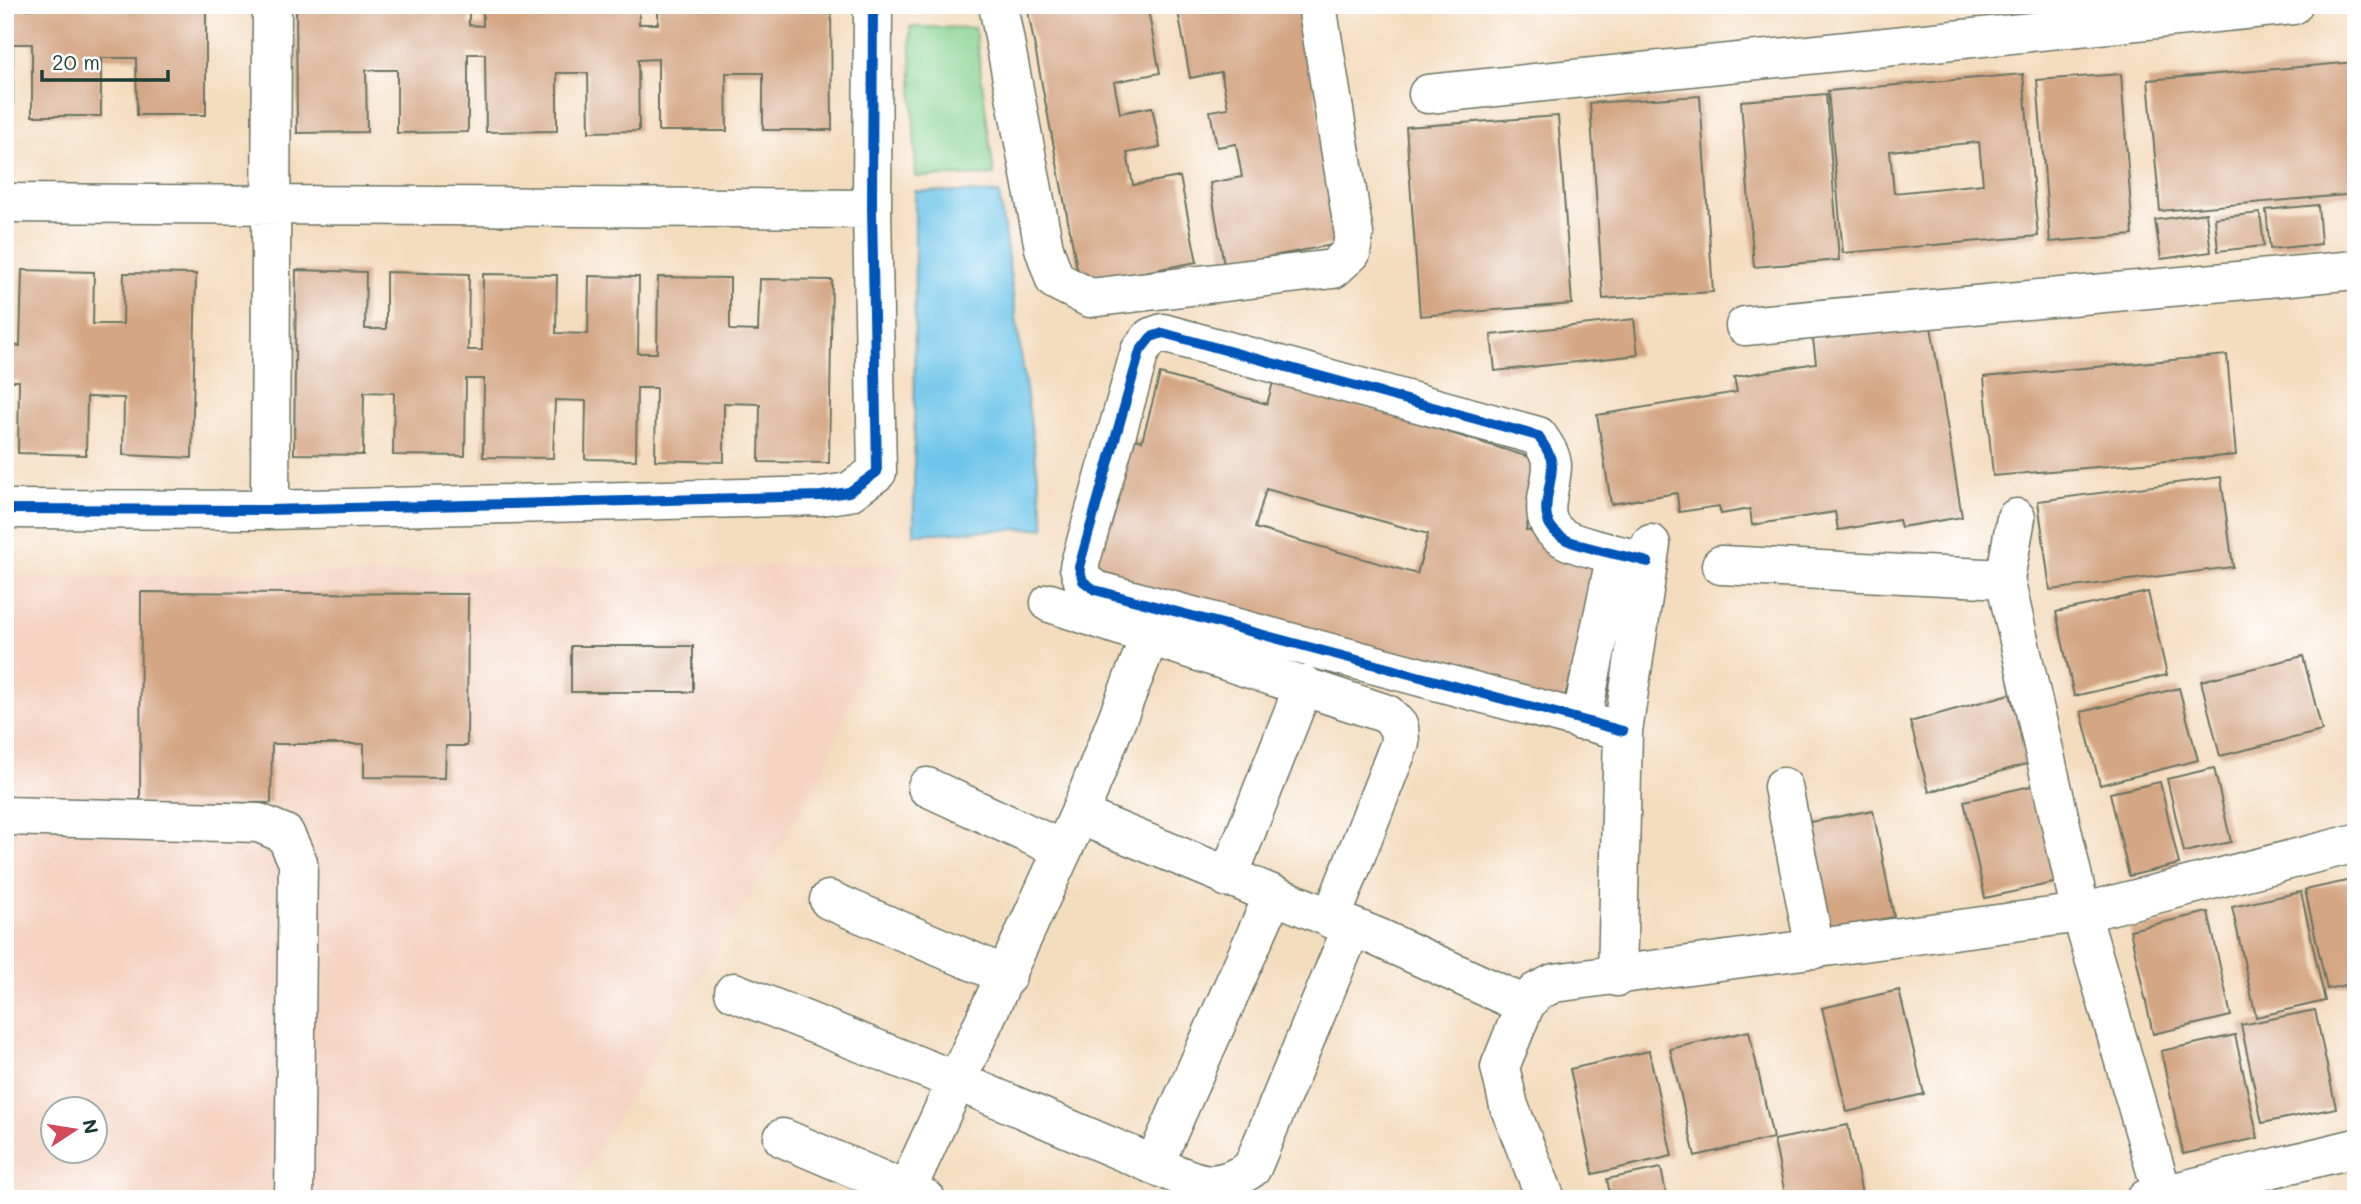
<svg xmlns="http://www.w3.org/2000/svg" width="2361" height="1204" font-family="Mali,sans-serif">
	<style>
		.built { fill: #f4d3c1; fill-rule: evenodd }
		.green { fill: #87d290; stroke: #538862; stroke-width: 2 }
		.water { fill: #6cc4e9; stroke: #46808e; stroke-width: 2 }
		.building { fill: #d4a684; fill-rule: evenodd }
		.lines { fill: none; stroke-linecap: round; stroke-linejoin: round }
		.minor-casing { stroke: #6a7564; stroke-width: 41 }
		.minor { stroke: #fff; stroke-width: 38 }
		.cycleway-casing { stroke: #fff; stroke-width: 15 }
		.cycleway { stroke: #0057b8; stroke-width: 10 }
	</style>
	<rect width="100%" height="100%" fill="#fff"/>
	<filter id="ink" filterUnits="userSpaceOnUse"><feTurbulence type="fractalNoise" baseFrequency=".0143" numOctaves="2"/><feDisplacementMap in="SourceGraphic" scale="14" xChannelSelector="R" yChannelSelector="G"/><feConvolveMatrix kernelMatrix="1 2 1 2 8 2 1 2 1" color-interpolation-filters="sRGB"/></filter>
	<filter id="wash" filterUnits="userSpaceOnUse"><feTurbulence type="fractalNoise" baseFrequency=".00686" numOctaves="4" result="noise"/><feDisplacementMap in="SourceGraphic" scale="28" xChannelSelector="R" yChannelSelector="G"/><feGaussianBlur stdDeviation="1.57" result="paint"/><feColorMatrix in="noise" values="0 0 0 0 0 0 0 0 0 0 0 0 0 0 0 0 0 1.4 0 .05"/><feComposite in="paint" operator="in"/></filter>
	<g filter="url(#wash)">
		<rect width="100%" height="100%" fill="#f4dcbe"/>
		<path class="built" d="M 905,564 L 820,779 L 569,1199 L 5,1199 L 5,578 ZM 52,1110 L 94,1110 L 94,1152 L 52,1152 Z"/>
		<path class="green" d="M 910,27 L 975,28 L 994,175 L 916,177 Z"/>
		<path class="water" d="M 915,191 L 999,193 L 1045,528 L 914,534 Z"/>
		<g id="blocks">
			<path class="building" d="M 5,5 L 13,5 L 13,9 L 32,9 L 32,5 L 206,5 L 206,115 L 137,115 L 136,58 L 101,58 L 101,116 L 32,116 L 32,44 L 13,44 L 13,116 L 5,116 Z
				M 296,5 L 469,5 L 469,25 L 483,26 L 483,5 L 639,5 L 639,24 L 658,24 L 658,5 L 831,5 L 832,130 L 763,130 L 763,73 L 726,73 L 727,131 L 658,131 L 658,59 L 638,60 L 639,131 L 589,132 L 588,73 L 557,73 L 557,131 L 486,132 L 485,54 L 468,54 L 468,132 L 397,133 L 397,70 L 366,70 L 367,132 L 297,133 Z
				M 1147,5 L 1160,73 L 1114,82 L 1120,113 L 1152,107 L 1160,147 L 1127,153 L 1133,185 L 1180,177 L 1197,262 L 1080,284 L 1027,6 Z
				M 1177,5 L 1299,5 L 1343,243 L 1224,265 L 1210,183 L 1242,177 L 1236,144 L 1217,147 L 1210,111 L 1228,108 L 1221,72 L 1190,78 Z
				M 2356,62 L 2356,194 L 2160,211 L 2148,80 Z
				M 2023,74 L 2038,236 L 1843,253 L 1828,91 ZM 1979,142 L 1983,184 L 1894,193 L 1890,151 Z
				M 2121,74 L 2133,235 L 2050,242 L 2037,80 Z
				M 1826,94 L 1839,260 L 1754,267 L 1741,101 Z
				M 1700,96 L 1713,292 L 1603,299 L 1590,103 Z
				M 1558,116 L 1572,304 L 1420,316 L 1406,127 Z
				M 2318,205 L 2321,244 L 2270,249 L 2266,210 Z
				M 2206,213 L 2211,252 L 2161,259 L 2155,220 Z
				M 2260,213 L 2264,246 L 2218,251 L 2215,218 Z
				M 22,270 L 94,272 L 93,324 L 123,324 L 124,273 L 196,274 L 192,458 L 123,455 L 124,398 L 87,397 L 86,455 L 18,453 L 19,381 L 5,381 L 5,345 L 20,346 Z
				M 296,270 L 366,272 L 365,329 L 386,329 L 386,272 L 469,274 L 468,350 L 482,350 L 483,274 L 557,275 L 556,333 L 588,334 L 589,276 L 639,277 L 638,353 L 657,353 L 658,277 L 730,278 L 730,330 L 758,331 L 760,279 L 832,280 L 829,463 L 759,462 L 760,404 L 724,403 L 724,462 L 655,460 L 656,388 L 637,388 L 636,460 L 585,459 L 586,401 L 555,400 L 553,458 L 483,457 L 484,379 L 466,379 L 465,456 L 393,455 L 394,393 L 364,392 L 363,455 L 294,454 Z
				M 1634,319 L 1638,355 L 1495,371 L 1491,335 Z
				M 1930,320 L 1962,517 L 1901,527 L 1899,520 L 1838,530 L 1835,512 L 1752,525 L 1750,509 L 1721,514 L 1719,506 L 1679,512 L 1677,493 L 1611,504 L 1597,415 L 1737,392 L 1734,377 L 1816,363 L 1813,339 Z
				M 2227,355 L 2236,455 L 1993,476 L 1984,377 Z
				M 1160,374 L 1267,404 L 1274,379 L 1542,461 L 1526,530 L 1604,553 L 1561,711 L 1087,580 L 1132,438 L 1142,441 ZM 1266,489 L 1428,534 L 1417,574 L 1255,528 Z
				M 2221,477 L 2233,567 L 2050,590 L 2038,501 Z
				M 141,592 L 468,594 L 467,746 L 446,746 L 445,778 L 364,777 L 364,744 L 272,744 L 271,803 L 140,802 Z
				M 2148,592 L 2167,675 L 2074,696 L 2056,612 Z
				M 571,646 L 693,646 L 693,692 L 571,692 Z
				M 2303,656 L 2322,731 L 2220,756 L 2201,681 Z
				M 2179,688 L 2198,760 L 2100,785 L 2081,712 Z
				M 2010,694 L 2030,763 L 1929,792 L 1910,722 Z
				M 2214,768 L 2231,842 L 2184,852 L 2167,779 Z
				M 2160,782 L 2179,864 L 2129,876 L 2110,793 Z
				M 2040,784 L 2062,881 L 1985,898 L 1964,801 Z
				M 1873,810 L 1894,917 L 1826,930 L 1805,823 Z
				M 2356,879 L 2356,983 L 2327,989 L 2305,890 Z
				M 2301,892 L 2325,1001 L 2256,1017 L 2232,907 Z
				M 2208,912 L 2231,1016 L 2153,1034 L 2130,930 Z
				M 1899,990 L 1924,1094 L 1847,1112 L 1822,1008 Z
				M 2315,1010 L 2336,1108 L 2262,1123 L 2241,1025 Z
				M 1749,1031 L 1773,1138 L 1695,1156 L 1670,1049 Z
				M 2235,1035 L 2258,1138 L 2183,1154 L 2161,1051 Z
				M 1649,1051 L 1672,1156 L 1593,1174 L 1570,1069 Z
				M 1848,1125 L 1863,1199 L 1786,1199 L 1774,1140 Z
				M 1661,1168 L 1667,1199 L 1611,1199 L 1607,1179 Z"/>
		</g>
	</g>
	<g filter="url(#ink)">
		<use href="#blocks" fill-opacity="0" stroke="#6a7564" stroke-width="2"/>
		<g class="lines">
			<g class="minor-casing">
				<path id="minor" d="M 998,5 L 1044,248 L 1055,280 L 1090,298 L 1333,269 L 1351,253 L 1354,234 L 1317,5
					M 1428,94 L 2293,5
					M 5,203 L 872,209
					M 1745,326 L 2356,270
					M 5,509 L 270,510 L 821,496 L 849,492 L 877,472 L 872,209 L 873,5
					M 270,510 L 272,5
					M 2016,518 L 2005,579 L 2081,913 L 2164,1199
					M 1721,565 L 2005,579
					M 1050,603 L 1387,714 L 1399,727 L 1400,743 L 1331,919
					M 1581,721 L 1616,554
					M 1623,731 L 1095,590 L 1083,581 L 1079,567 L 1140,351 L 1151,337 L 1163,333 L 1538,436 C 1544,445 1551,454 1552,465 C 1552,493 1531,523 1569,541 C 1594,551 1623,555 1648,562
					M 927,787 L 1063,850
					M 1783,787 L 1815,949
					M 1079,815 L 1150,636
					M 5,816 L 259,823 L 285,834 L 298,862 L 294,1199
					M 1228,878 L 1304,685
					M 829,900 L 1007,976
					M 1617,977 L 1623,731 L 1651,544
					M 734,992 L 959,1082 L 1154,1165 L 1273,896
					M 783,1138 L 926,1199
					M 1154,1165 C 1195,1181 1212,1196 1252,1168 L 1352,927
					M 906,1191 L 1079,815 L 1377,937 L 1525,1005
					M 1546,1199 L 1509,1106 L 1500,1067 L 1525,1005 L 1536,992 L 1554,983 L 2081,913 L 2356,843
					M 2146,1199 L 2356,1148"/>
			</g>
			<use href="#minor" class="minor"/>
			<g class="cycleway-casing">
				<path id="cycleway" d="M 5,509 L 270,510 L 821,496 L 849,492 L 877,472 L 872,209 L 873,5
					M 1623,731 L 1095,590 L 1083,581 L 1079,567 L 1140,351 L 1151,337 L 1163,333 L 1538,436 C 1544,445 1551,454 1552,465 C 1552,493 1531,523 1569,541 C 1594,551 1623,555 1648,562"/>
			</g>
			<use href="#cycleway" class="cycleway"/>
		</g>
	</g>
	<rect width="2361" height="1204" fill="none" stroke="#fff" stroke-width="28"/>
	<g transform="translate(74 1130) rotate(78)"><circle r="33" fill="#ffffff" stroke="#a5b1ae" stroke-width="2"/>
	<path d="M0-5L12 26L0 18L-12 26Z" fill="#d1495b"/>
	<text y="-10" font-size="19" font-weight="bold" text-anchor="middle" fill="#1f3d34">N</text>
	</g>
	<path d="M42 70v10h126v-10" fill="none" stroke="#1f3d34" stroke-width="3.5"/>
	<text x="52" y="70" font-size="21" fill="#1f3d34" stroke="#ffffff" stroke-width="5" paint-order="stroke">20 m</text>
</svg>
